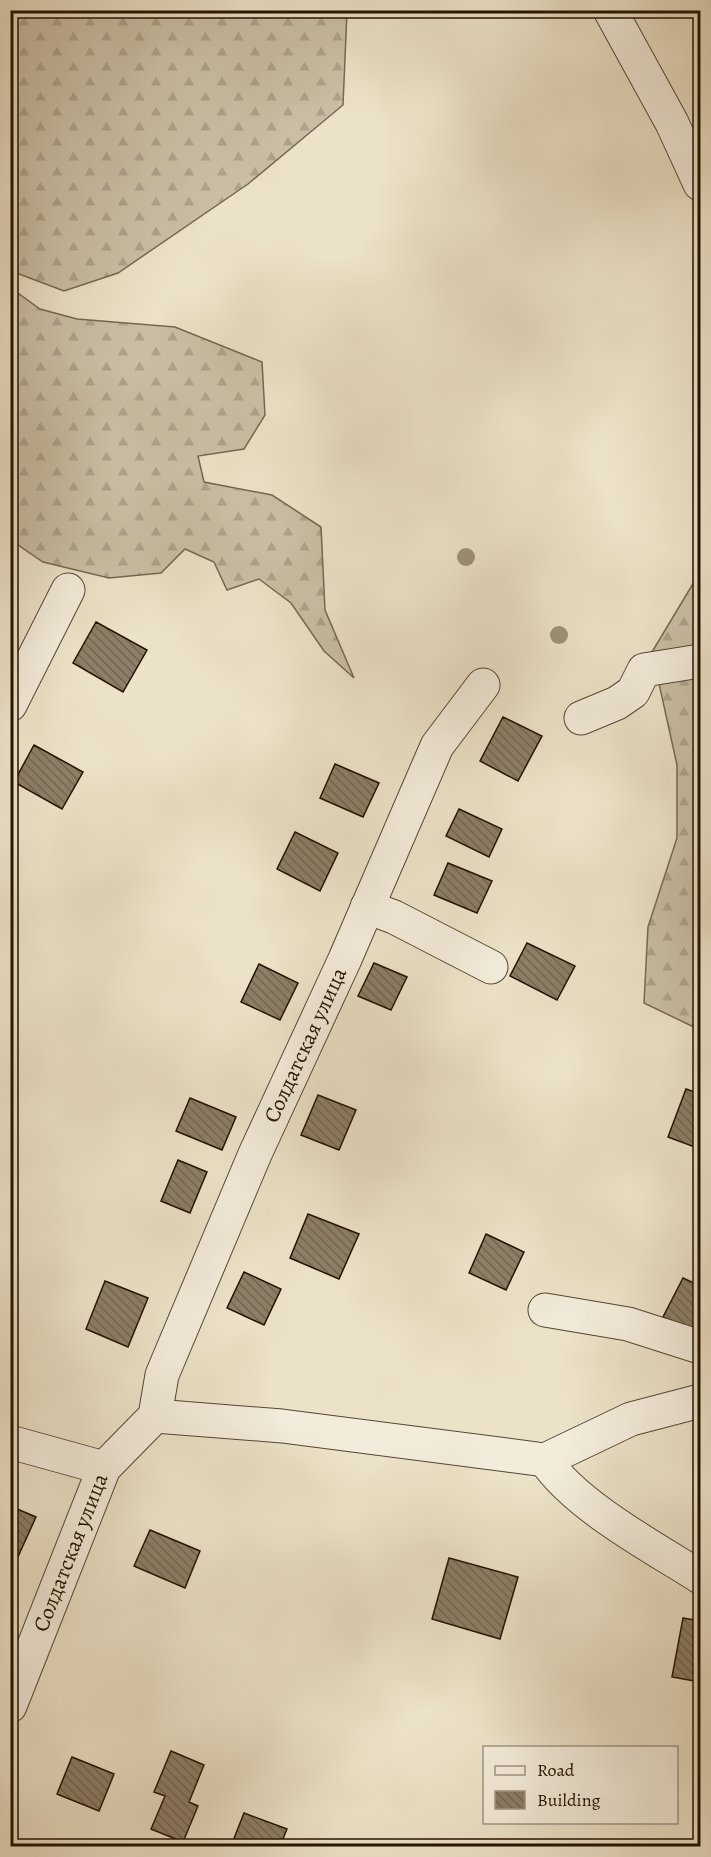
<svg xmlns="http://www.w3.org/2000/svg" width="711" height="1857" font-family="Alegreya,serif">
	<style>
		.forest { fill: url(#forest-firs); stroke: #766853; stroke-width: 1.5 }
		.building { fill: url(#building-back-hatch); stroke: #231200; stroke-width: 1.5 }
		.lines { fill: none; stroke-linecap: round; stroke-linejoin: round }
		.minor-casing { stroke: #554632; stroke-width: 35 }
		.minor { stroke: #f3ecdb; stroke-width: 33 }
		.tree { fill: #9d917a }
		.labels { text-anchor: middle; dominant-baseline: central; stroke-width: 5; stroke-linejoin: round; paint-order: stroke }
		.street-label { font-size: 22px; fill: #231200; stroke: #f3ecdb }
	</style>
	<defs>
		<pattern id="forest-firs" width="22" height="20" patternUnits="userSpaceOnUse" patternTransform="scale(1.5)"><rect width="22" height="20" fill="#cabfa6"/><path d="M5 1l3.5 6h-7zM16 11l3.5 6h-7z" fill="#ada38d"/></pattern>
		<pattern id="building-back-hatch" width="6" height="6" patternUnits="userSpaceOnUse" patternTransform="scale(1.5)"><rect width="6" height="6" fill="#8c7e68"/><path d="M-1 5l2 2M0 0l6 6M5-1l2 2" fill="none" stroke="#726653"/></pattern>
	</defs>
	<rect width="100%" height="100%" fill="#ece2c8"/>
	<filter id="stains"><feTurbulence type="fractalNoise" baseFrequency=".00333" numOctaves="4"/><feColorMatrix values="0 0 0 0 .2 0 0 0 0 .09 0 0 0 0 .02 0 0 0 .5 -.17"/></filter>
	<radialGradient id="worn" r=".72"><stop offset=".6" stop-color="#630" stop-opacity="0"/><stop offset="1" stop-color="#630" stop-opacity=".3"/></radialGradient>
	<path class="forest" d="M 10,11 L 347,11 L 343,105 L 248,184 L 118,273 L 64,291 L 11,271 Z
		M 11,288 L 40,309 L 77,319 L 175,327 L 262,362 L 265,415 L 244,449 L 198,456 L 204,482 L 272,495 L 321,527 L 325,610 L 354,678 L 324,651 L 291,603 L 259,579 L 227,590 L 214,562 L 185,549 L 161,573 L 109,578 L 43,562 L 11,540 Z
		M 700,572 L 700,1030 L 644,1003 L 648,927 L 677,838 L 677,765 L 652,652 Z"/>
	<path class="building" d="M 96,622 L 147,650 L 123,692 L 73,663 Z
		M 503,717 L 542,736 L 518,781 L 480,761 Z
		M 34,745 L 83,772 L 62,809 L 14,782 Z
		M 335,764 L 379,783 L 363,817 L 320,798 Z
		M 459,809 L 502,829 L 489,857 L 446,836 Z
		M 295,832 L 338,853 L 320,891 L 277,869 Z
		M 448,863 L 492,881 L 477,913 L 434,895 Z
		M 527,943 L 575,966 L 557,1000 L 510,976 Z
		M 374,963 L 407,977 L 391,1010 L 358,996 Z
		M 259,964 L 298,983 L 280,1020 L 241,1002 Z
		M 686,1089 L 700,1094 L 700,1149 L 668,1137 Z
		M 318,1095 L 356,1110 L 339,1150 L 301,1135 Z
		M 190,1098 L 236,1117 L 222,1150 L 176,1131 Z
		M 178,1160 L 207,1172 L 190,1213 L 161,1201 Z
		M 308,1214 L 359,1234 L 339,1279 L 290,1258 Z
		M 486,1234 L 524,1252 L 506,1290 L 469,1273 Z
		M 244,1272 L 281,1289 L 264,1325 L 227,1308 Z
		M 683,1278 L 700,1286 L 700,1336 L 663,1317 Z
		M 105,1281 L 148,1298 L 128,1347 L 86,1329 Z
		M 10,1506 L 36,1517 L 16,1561 L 10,1559 Z
		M 150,1530 L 200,1551 L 185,1588 L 134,1566 Z
		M 449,1558 L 518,1577 L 500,1639 L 432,1619 Z
		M 683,1618 L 700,1621 L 700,1682 L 672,1677 Z
		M 171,1751 L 204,1765 L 189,1802 L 198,1806 L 183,1842 L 151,1829 L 165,1796 L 154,1792 Z
		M 72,1757 L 114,1774 L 99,1811 L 57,1794 Z
		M 244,1813 L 287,1829 L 280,1846 L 231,1846 Z"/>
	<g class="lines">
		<g class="minor-casing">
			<g id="minor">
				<path d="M 610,10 L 672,123 L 700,184"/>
				<path d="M 10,705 L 68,590"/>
				<path d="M 581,718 L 617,703 L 633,692 L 644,670 L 700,661"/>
				<path d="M 367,907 L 394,917 L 491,967"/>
				<path d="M 545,1310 L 628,1324 L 700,1347"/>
				<path d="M 155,1416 L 282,1426 L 545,1460 L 631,1419 L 700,1401"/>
				<path d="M 10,1442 L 104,1468"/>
				<path d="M 545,1460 C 576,1506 653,1547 700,1577"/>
				<path id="s1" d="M 10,1706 L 104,1468 L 155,1416 L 162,1375 L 255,1154 L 345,959 L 437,746 L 483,685"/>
			</g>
		</g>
		<use href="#minor" class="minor"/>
	</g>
	<g class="tree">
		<circle cx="466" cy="557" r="9"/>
		<circle cx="559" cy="635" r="9"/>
	</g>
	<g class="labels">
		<g class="street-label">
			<text stroke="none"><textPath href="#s1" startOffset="730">Солдатская улица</textPath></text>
			<text stroke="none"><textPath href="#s1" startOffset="165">Солдатская улица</textPath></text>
		</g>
	</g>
	<rect width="711" height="1857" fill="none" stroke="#ece2c8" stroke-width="36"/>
	<rect x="12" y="12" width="687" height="1833" fill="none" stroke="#231200" stroke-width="3"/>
	<rect x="18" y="18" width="675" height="1821" fill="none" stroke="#231200" stroke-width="1.5"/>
	<rect x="483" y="1746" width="195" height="78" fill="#f3ecdb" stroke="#a09583" stroke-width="1.5"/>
	<rect x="495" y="1766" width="30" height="9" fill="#f3ecdb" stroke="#a09583" stroke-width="1.5"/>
	<text x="537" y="1776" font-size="18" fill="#231200">Road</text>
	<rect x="495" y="1791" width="30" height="18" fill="url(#building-back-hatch)" stroke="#a09583" stroke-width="1.5"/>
	<text x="537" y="1806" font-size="18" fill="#231200">Building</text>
	<rect width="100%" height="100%" filter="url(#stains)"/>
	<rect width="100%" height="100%" fill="url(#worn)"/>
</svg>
